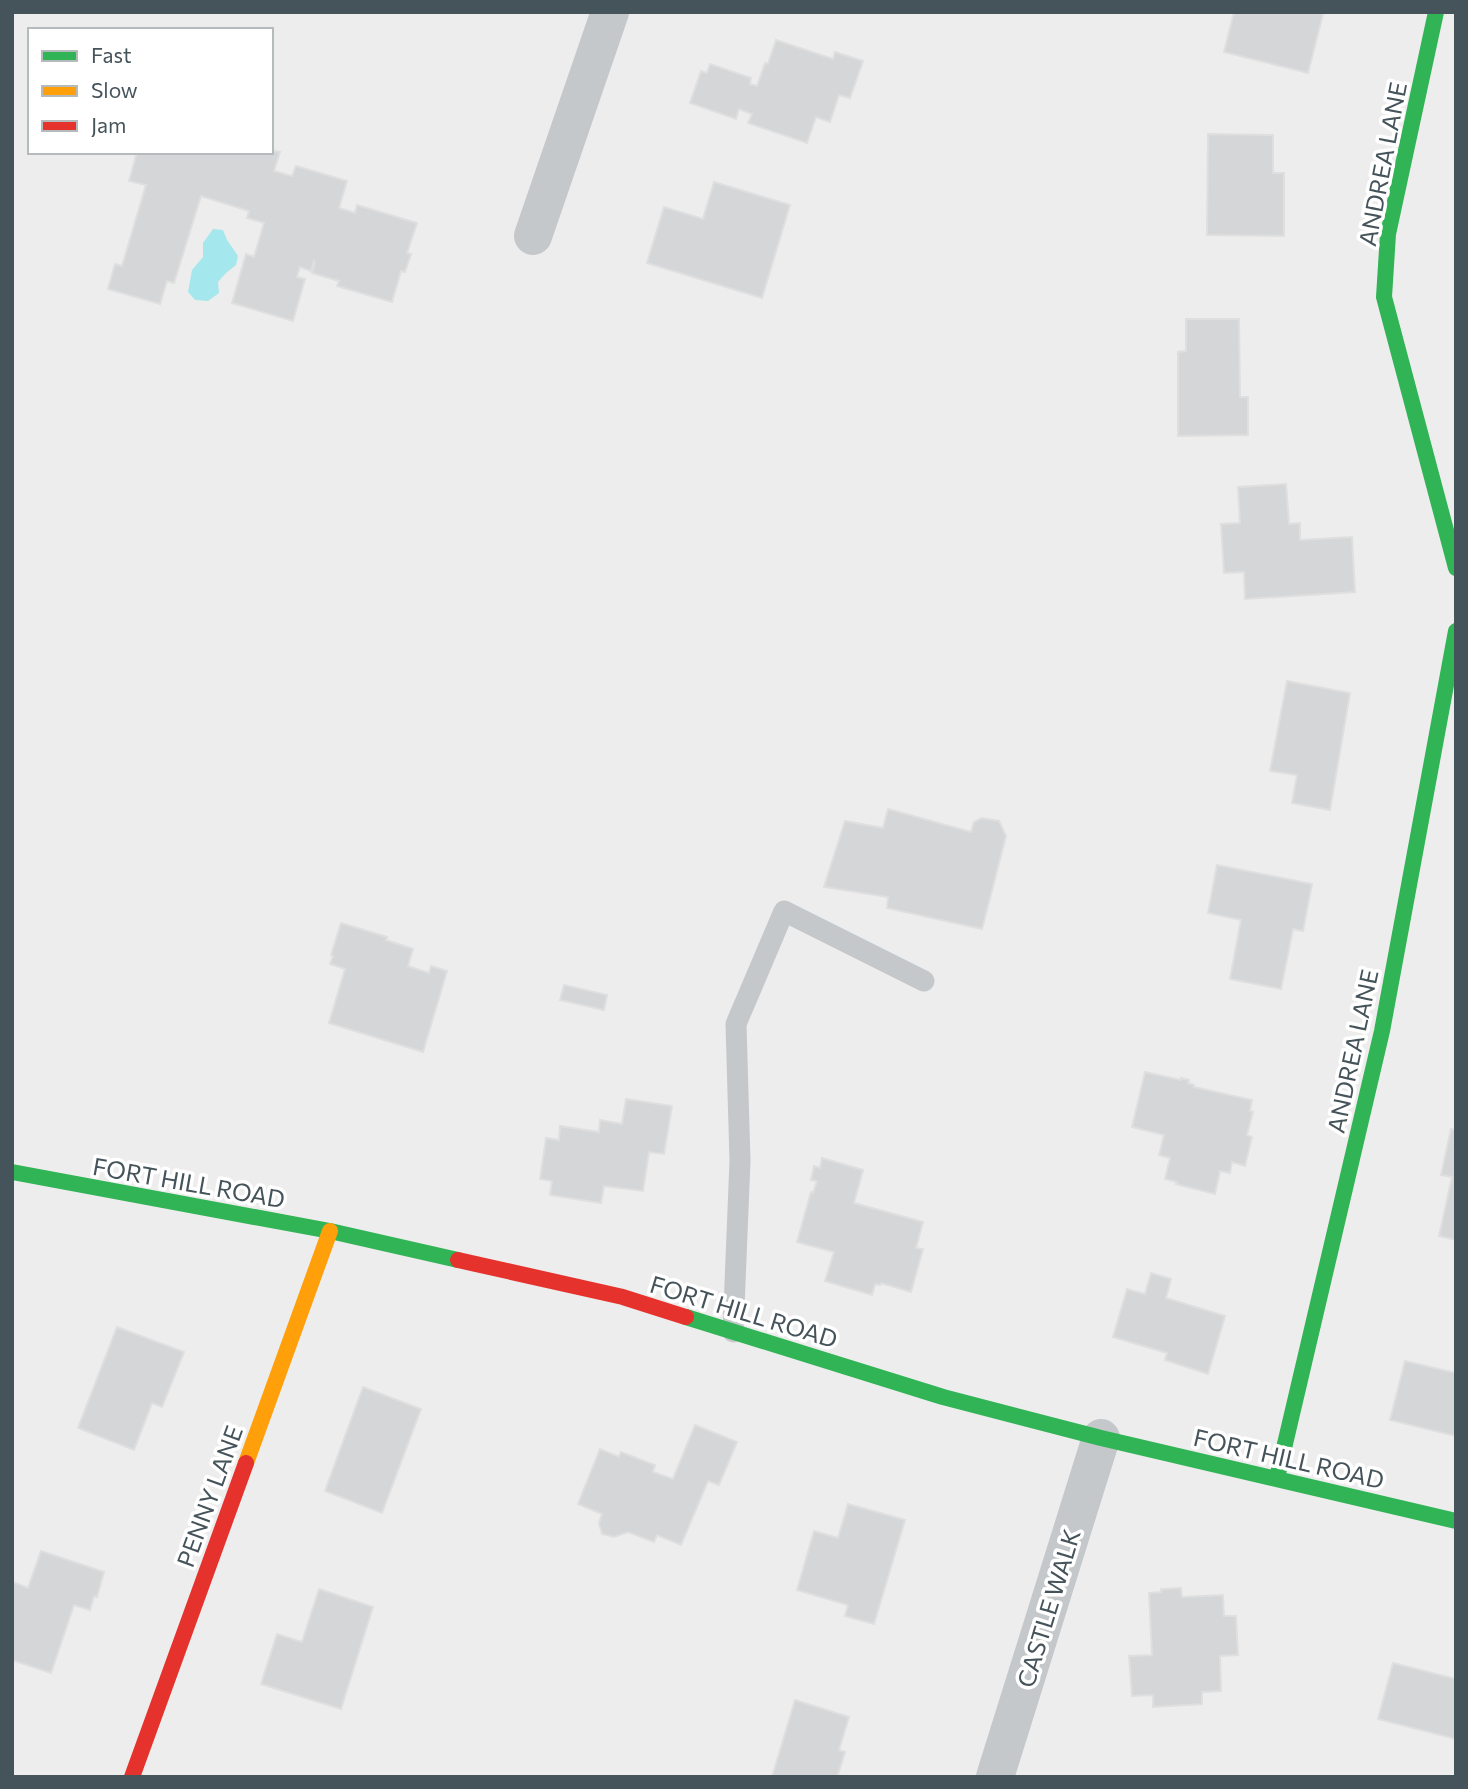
<svg xmlns="http://www.w3.org/2000/svg" width="1468" height="1789" font-family="Commissioner,sans-serif">
	<style>
		.water { fill: #a4e7ec }
		.building { fill: #d5d6d7; stroke: #dfdfe0; stroke-width: 2 }
		.lines { fill: none; stroke-linecap: round; stroke-linejoin: round }
		.lane { stroke: #c4c8ca; stroke-width: 21 }
		.street { stroke: #c4c8ca; stroke-width: 38 }
		.fast { stroke: #30b455; stroke-width: 16 }
		.slow { stroke: #ff9f0a; stroke-width: 16 }
		.jam { stroke: #e5322d; stroke-width: 16 }
		.labels { text-anchor: middle; dominant-baseline: central; stroke-width: 7; stroke-linejoin: round; paint-order: stroke }
		.street-label { font-size: 24px; fill: #45535a; stroke: #fff }
	</style>
	<rect width="100%" height="100%" fill="#eeeded"/>
	<path class="water" d="M 213,229 L 223,230 L 227,240 L 238,256 L 236,265 L 226,273 L 218,282 L 219,293 L 208,301 L 195,300 L 188,292 L 192,270 L 203,257 L 203,243 Z"/>
	<path class="building" d="M 1234,12 L 1317,12 L 1323,14 L 1308,73 L 1224,52 Z
		M 776,40 L 833,59 L 835,52 L 863,61 L 850,98 L 839,95 L 830,122 L 816,117 L 807,143 L 748,123 L 752,114 L 739,109 L 736,119 L 690,103 L 701,71 L 707,73 L 710,64 L 751,78 L 750,84 L 757,86 L 765,63 L 768,64 Z
		M 1208,134 L 1273,135 L 1273,173 L 1284,173 L 1284,236 L 1207,235 Z
		M 271,150 L 280,152 L 274,171 L 292,176 L 296,166 L 347,181 L 339,208 L 355,213 L 357,205 L 417,223 L 407,253 L 411,254 L 405,272 L 401,271 L 392,302 L 337,286 L 339,281 L 312,273 L 315,262 L 314,261 L 311,271 L 300,267 L 297,277 L 305,279 L 293,321 L 232,303 L 246,254 L 254,257 L 264,223 L 247,218 L 249,211 L 201,196 L 174,283 L 167,281 L 160,304 L 108,289 L 115,264 L 122,266 L 146,185 L 129,181 L 137,152 L 271,152 Z
		M 714,182 L 790,205 L 762,298 L 647,263 L 664,207 L 703,219 Z
		M 1186,319 L 1239,319 L 1240,397 L 1248,397 L 1248,435 L 1178,436 L 1178,352 L 1186,351 Z
		M 1286,484 L 1289,524 L 1300,523 L 1300,540 L 1352,537 L 1355,592 L 1245,599 L 1244,572 L 1224,573 L 1221,524 L 1240,523 L 1238,487 Z
		M 1287,681 L 1350,693 L 1330,810 L 1292,803 L 1297,775 L 1270,771 Z
		M 888,809 L 971,832 L 974,822 L 982,818 L 999,821 L 1006,836 L 982,929 L 887,908 L 888,897 L 824,887 L 845,821 L 883,828 Z
		M 1217,865 L 1312,884 L 1303,931 L 1293,929 L 1281,989 L 1230,979 L 1241,920 L 1208,913 Z
		M 341,923 L 387,937 L 386,940 L 413,949 L 408,966 L 429,973 L 431,966 L 447,971 L 423,1052 L 329,1023 L 345,969 L 330,964 L 333,956 L 331,955 Z
		M 564,985 L 607,995 L 604,1010 L 560,1000 Z
		M 1145,1072 L 1181,1080 L 1181,1078 L 1189,1080 L 1188,1083 L 1194,1085 L 1194,1087 L 1252,1100 L 1250,1111 L 1253,1112 L 1247,1135 L 1252,1137 L 1245,1166 L 1232,1162 L 1230,1173 L 1220,1171 L 1215,1194 L 1176,1184 L 1177,1182 L 1165,1179 L 1170,1158 L 1159,1155 L 1164,1135 L 1132,1127 Z
		M 626,1099 L 672,1106 L 664,1154 L 649,1152 L 643,1191 L 604,1186 L 601,1203 L 550,1195 L 552,1181 L 540,1179 L 546,1138 L 559,1140 L 560,1126 L 599,1132 L 600,1120 L 622,1124 Z
		M 1451,1129 L 1456,1130 L 1456,1240 L 1439,1236 L 1452,1177 L 1441,1175 Z
		M 822,1158 L 863,1170 L 854,1203 L 923,1222 L 916,1248 L 923,1249 L 911,1292 L 881,1283 L 880,1285 L 875,1284 L 872,1295 L 825,1281 L 834,1252 L 797,1242 L 811,1192 L 813,1193 L 817,1181 L 811,1180 L 814,1166 L 820,1168 Z
		M 1151,1273 L 1171,1279 L 1166,1298 L 1225,1316 L 1208,1374 L 1165,1360 L 1167,1353 L 1113,1337 L 1127,1289 L 1145,1294 Z
		M 117,1327 L 184,1352 L 162,1407 L 152,1403 L 134,1450 L 78,1428 Z
		M 1405,1361 L 1456,1373 L 1456,1440 L 1456,1436 L 1390,1420 Z
		M 363,1387 L 421,1409 L 382,1513 L 325,1491 Z
		M 695,1425 L 737,1442 L 719,1485 L 708,1481 L 681,1545 L 657,1535 L 654,1542 L 628,1532 L 614,1537 L 602,1534 L 599,1523 L 602,1514 L 578,1504 L 600,1449 L 619,1457 L 621,1452 L 655,1465 L 653,1472 L 673,1479 Z
		M 848,1504 L 905,1520 L 874,1624 L 845,1616 L 848,1605 L 797,1590 L 814,1531 L 838,1538 Z
		M 41,1551 L 104,1572 L 97,1597 L 94,1596 L 90,1610 L 74,1605 L 51,1673 L 12,1660 L 12,1585 L 13,1582 L 28,1588 Z
		M 1181,1588 L 1182,1597 L 1223,1595 L 1224,1616 L 1236,1616 L 1238,1655 L 1220,1656 L 1221,1691 L 1202,1692 L 1202,1704 L 1153,1707 L 1153,1695 L 1132,1696 L 1129,1656 L 1152,1655 L 1149,1593 L 1161,1592 L 1161,1589 Z
		M 319,1589 L 373,1607 L 341,1709 L 261,1684 L 277,1634 L 302,1642 Z
		M 1393,1663 L 1456,1679 L 1456,1739 L 1378,1719 Z
		M 795,1700 L 849,1717 L 839,1750 L 845,1752 L 838,1775 L 843,1777 L 772,1777 Z"/>
	<g class="lines">
		<path class="lane" d="M 733,1332 L 740,1161 L 736,1024 L 784,911 L 924,981"/>
		<path class="street" d="M 533,236 L 610,12
			M 995,1777 L 1101,1438"/>
		<path class="fast" d="M 1436,12 L 1388,234 L 1384,297 L 1456,568
			M 12,1172 L 330,1231 L 458,1260
			M 686,1317 L 943,1397 L 1101,1438 L 1456,1521
			M 1277,1478 L 1382,1031 L 1456,631"/>
		<path class="slow" d="M 246,1463 L 330,1231"/>
		<path class="jam" d="M 458,1260 L 623,1297 L 686,1317
			M 132,1777 L 246,1463"/>
	</g>
	<g class="labels">
		<g class="street-label">
			<text transform="translate(1382 164) rotate(-79)">ANDREA LANE</text>
			<text transform="translate(1352 1051) rotate(-78)">ANDREA LANE</text>
			<text transform="translate(189 1182) rotate(10)">FORT HILL ROAD</text>
			<text transform="translate(744 1311) rotate(17)">FORT HILL ROAD</text>
			<text transform="translate(1289 1458) rotate(13)">FORT HILL ROAD</text>
			<text transform="translate(209 1496) rotate(-70)">PENNY LANE</text>
			<text transform="translate(1048 1608) rotate(-73)">CASTLE WALK</text>
		</g>
	</g>
	<rect width="1468" height="1789" fill="none" stroke="#45535a" stroke-width="28"/>
	<rect x="28" y="28" width="245" height="126" fill="#ffffff" stroke="#b5babd" stroke-width="2"/>
	<rect x="42" y="51" width="35" height="10" fill="#30b455" stroke="#b5babd" stroke-width="2"/>
	<text x="91" y="63" font-size="21" fill="#45535a">Fast</text>
	<rect x="42" y="86" width="35" height="10" fill="#ff9f0a" stroke="#b5babd" stroke-width="2"/>
	<text x="91" y="98" font-size="21" fill="#45535a">Slow</text>
	<rect x="42" y="121" width="35" height="10" fill="#e5322d" stroke="#b5babd" stroke-width="2"/>
	<text x="91" y="133" font-size="21" fill="#45535a">Jam</text>
</svg>
